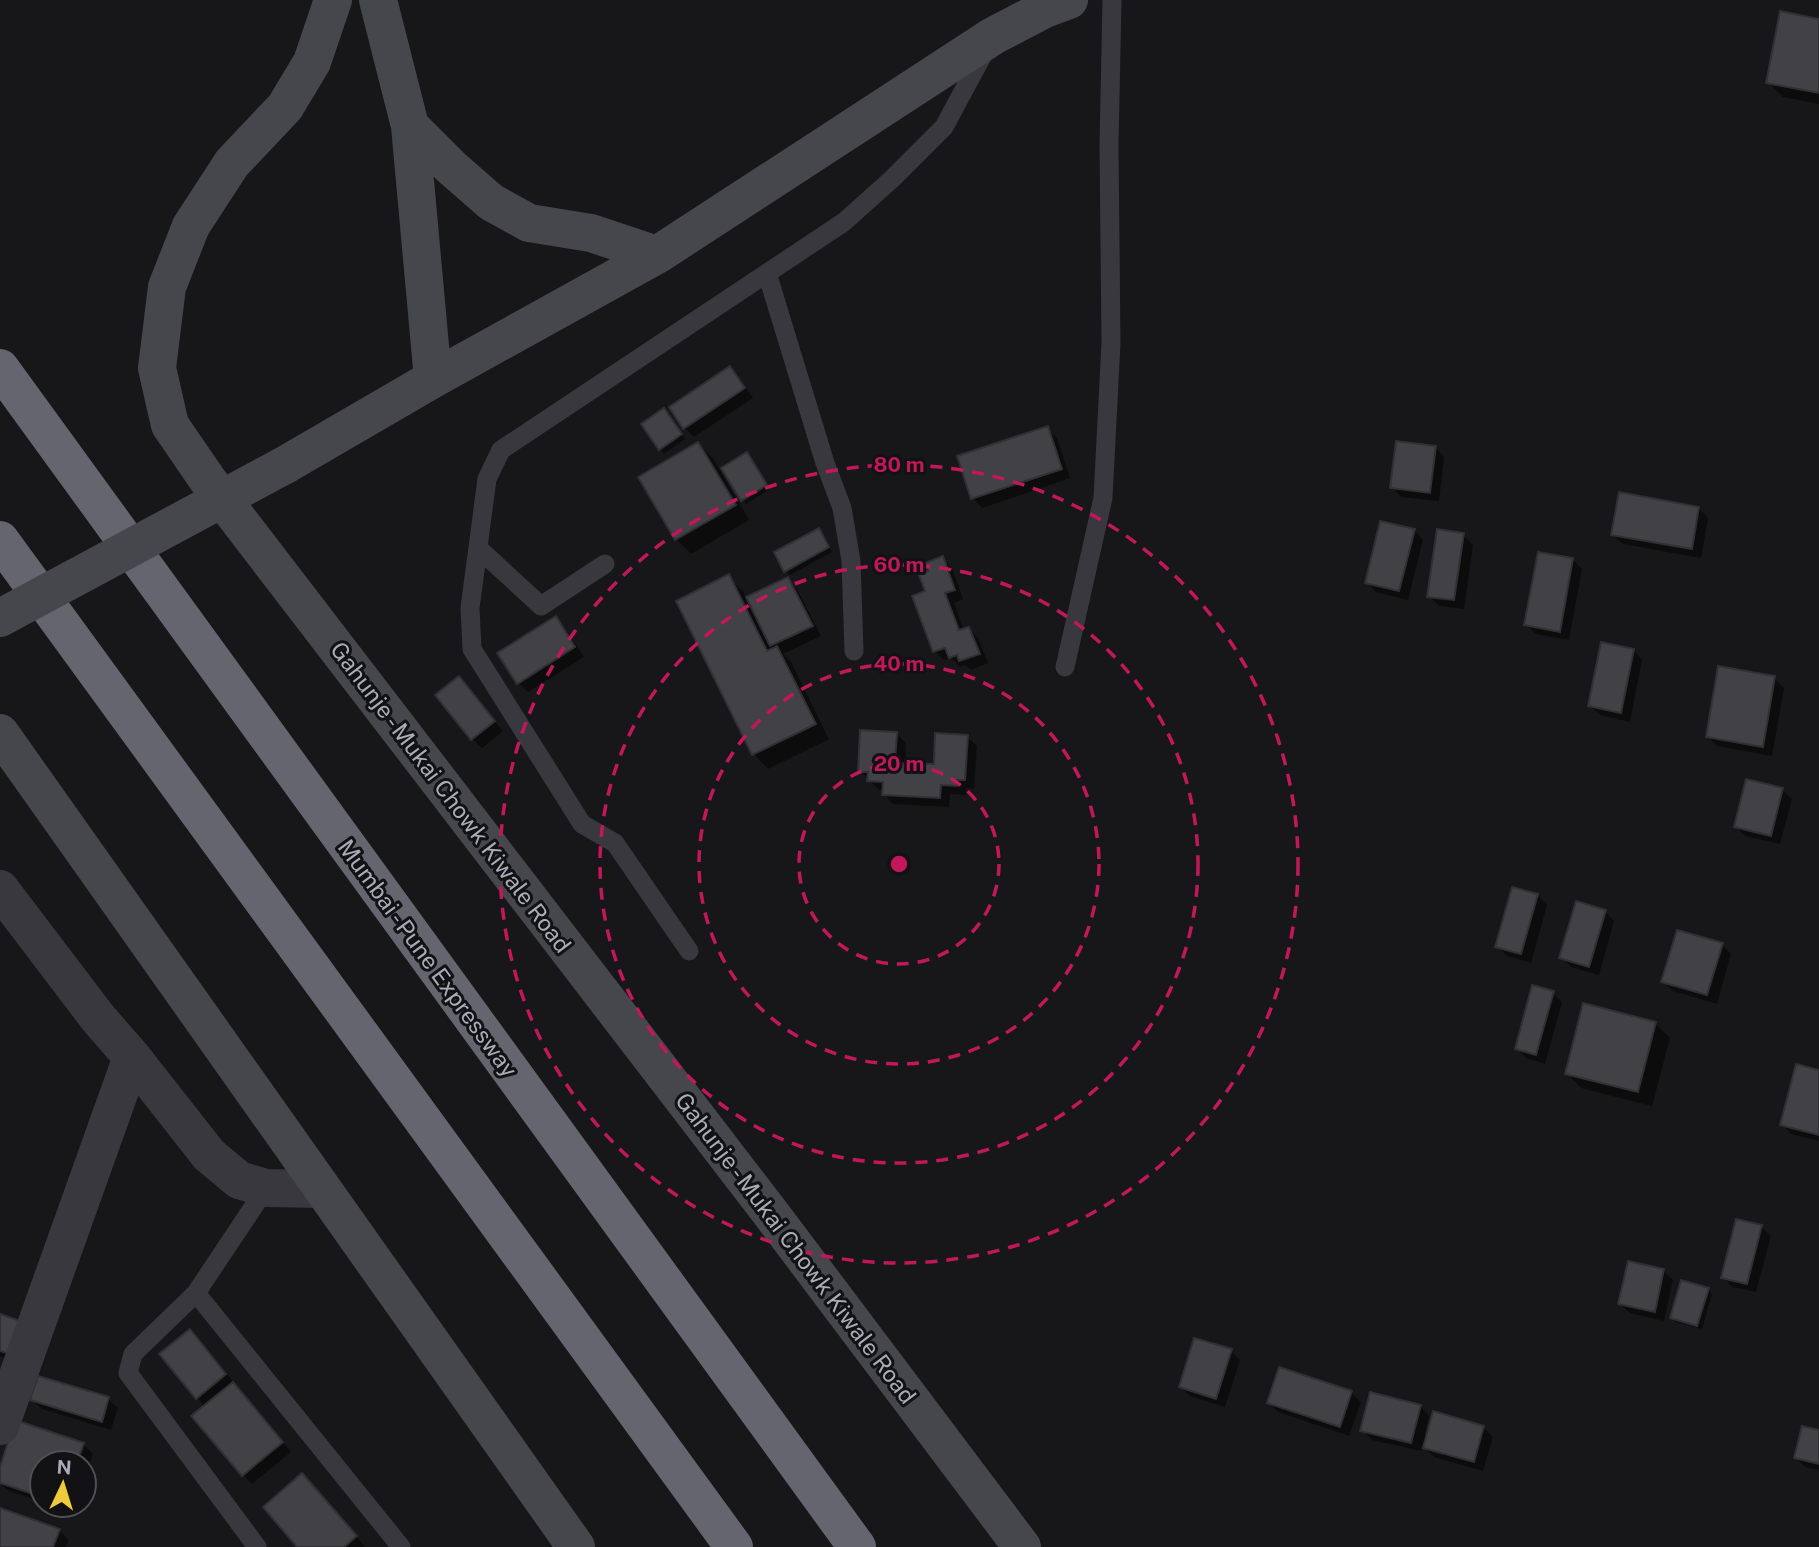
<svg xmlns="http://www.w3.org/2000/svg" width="1819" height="1547" font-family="'Public Sans',sans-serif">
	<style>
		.shadow { fill: #0007 }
		.building { fill: #414146; stroke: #313135; stroke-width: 2 }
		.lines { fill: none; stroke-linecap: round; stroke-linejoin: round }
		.lane { stroke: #38383e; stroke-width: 19 }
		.street { stroke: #38383e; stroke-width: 38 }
		.secondary { stroke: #46474d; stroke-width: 38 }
		.highway { stroke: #64656e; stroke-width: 38 }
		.secondary-bridge { stroke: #46474d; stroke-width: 38 }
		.ring { fill: none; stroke: #c2185b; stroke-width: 3.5; stroke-dasharray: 12 9 }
		.labels { text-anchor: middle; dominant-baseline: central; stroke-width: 6; stroke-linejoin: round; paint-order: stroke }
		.street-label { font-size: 23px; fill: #a9acb8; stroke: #121214 }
		.centre { fill: #c2185b; stroke: #121214; stroke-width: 3.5 }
		.ring-label { font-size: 21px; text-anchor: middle; font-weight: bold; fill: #c2185b; stroke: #121214; stroke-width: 6; stroke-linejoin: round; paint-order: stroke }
	</style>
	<rect width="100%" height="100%" fill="#171719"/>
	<path class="shadow" d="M 1819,21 L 1819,104 L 1783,97 L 1768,82 Z
		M 730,368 L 739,378 L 753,398 L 694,437 L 685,428 L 671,407 Z
		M 668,415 L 685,439 L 664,454 L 643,425 Z
		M 1047,428 L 1057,438 L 1070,478 L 982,508 L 973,498 Z
		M 698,444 L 713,458 L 749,520 L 691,554 L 676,539 Z
		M 1435,447 L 1444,457 L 1439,501 L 1401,497 L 1392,487 Z
		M 747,454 L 770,489 L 746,504 L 742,499 Z
		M 1699,508 L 1708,518 L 1701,558 L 1623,544 L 1613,535 Z
		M 819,530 L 823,534 L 832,552 L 790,575 L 786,571 Z
		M 1414,530 L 1423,540 L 1408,600 L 1376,592 L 1367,582 Z
		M 1463,535 L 1473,545 L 1464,609 L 1439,606 L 1429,596 Z
		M 942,558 L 952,568 L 963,599 L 954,603 L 964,630 L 969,629 L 978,638 L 988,663 L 971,670 L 965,665 L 960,667 L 951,658 L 944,660 L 934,651 L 928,593 L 931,572 Z
		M 1573,560 L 1582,569 L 1569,640 L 1536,634 L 1526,624 Z
		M 728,577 L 743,591 L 747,599 L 788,579 L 797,589 L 821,636 L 783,654 L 791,662 L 829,739 L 768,769 L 754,754 L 678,601 Z
		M 556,618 L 565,628 L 584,657 L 528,692 L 518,683 Z
		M 1633,650 L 1642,660 L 1630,722 L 1600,715 L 1590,706 Z
		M 459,678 L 503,731 L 482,748 L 472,739 Z
		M 1774,678 L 1784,688 L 1772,756 L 1717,746 L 1708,737 Z
		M 896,733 L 906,743 L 905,765 L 935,766 L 967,737 L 977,746 L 974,789 L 966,788 L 966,795 L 950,794 L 949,807 L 893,804 L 884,794 L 884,790 L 879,790 L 860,771 Z
		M 1782,790 L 1792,799 L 1780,844 L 1745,836 L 1736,826 Z
		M 1537,895 L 1547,905 L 1531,963 L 1507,956 L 1497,946 Z
		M 1605,911 L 1614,921 L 1599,975 L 1571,967 L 1561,957 Z
		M 1722,944 L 1731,954 L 1717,1004 L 1673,991 L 1663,982 Z
		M 1553,993 L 1562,1002 L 1545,1064 L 1526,1058 L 1517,1049 Z
		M 1655,1023 L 1670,1038 L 1652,1106 L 1581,1088 L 1567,1073 Z
		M 1819,1072 L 1819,1141 L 1791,1134 L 1782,1124 Z
		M 1761,1227 L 1771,1236 L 1756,1292 L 1732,1287 L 1723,1277 Z
		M 1663,1271 L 1673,1280 L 1664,1321 L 1630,1313 L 1620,1304 Z
		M 1708,1289 L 1712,1294 L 1702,1329 L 1676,1322 L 1672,1318 Z
		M 0,1316 L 25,1365 L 0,1356 Z
		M 199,1340 L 291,1452 L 252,1484 L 243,1475 L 205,1407 L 161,1354 Z
		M 1231,1351 L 1240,1360 L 1225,1407 L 1190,1396 L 1181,1387 Z
		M 1351,1393 L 1361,1402 L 1349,1436 L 1278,1412 L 1269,1402 Z
		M 108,1399 L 118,1408 L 111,1430 L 42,1409 L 32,1400 Z
		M 1420,1406 L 1429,1416 L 1425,1434 L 1483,1427 L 1493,1437 L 1483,1471 L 1434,1457 L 1422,1445 L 1421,1451 L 1372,1440 L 1362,1430 Z
		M 1819,1432 L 1819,1470 L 1805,1467 L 1796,1458 Z
		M 83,1444 L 93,1454 L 84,1480 L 84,1463 L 42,1463 L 42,1502 L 7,1490 L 0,1483 L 0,1473 Z
		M 312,1485 L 365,1547 L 299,1547 Z
		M 52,1505 L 76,1505 L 73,1512 Z
		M 0,1509 L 59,1531 L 69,1540 L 66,1547 L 0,1547 Z"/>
	<path class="building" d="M 1780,11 L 1819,19 L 1819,93 L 1766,83 Z
		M 730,366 L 745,388 L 683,429 L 669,407 Z
		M 664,408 L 682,434 L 659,450 L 641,424 Z
		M 1048,426 L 1062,469 L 971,499 L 957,456 Z
		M 1396,441 L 1436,446 L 1430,493 L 1390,488 Z
		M 698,442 L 736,505 L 675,540 L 638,477 Z
		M 747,452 L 767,485 L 741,501 L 721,468 Z
		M 1619,492 L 1699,507 L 1692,549 L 1611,535 Z
		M 1380,521 L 1415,529 L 1399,591 L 1365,583 Z
		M 819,528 L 829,547 L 784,572 L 774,552 Z
		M 1437,529 L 1464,533 L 1454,600 L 1427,597 Z
		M 1538,552 L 1573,558 L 1560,632 L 1524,625 Z
		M 943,556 L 955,590 L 945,593 L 959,630 L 969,627 L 980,654 L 959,661 L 957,655 L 949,658 L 945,648 L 933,652 L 912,596 L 925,591 L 919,575 L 928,571 L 925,563 Z
		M 729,574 L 767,651 L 777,646 L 816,724 L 752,755 L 676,601 Z
		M 788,577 L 813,626 L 770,646 L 746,597 Z
		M 556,616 L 575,647 L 517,684 L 497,653 Z
		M 1601,642 L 1634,649 L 1621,713 L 1588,706 Z
		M 1718,666 L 1775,676 L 1763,747 L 1706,737 Z
		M 459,676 L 495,721 L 471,740 L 435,695 Z
		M 860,730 L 897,732 L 895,763 L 934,764 L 935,733 L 968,735 L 965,780 L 957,780 L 957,786 L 941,785 L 940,798 L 882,795 L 883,782 L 867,781 L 868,772 L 858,772 Z
		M 1746,779 L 1783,788 L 1771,836 L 1734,827 Z
		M 1512,887 L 1538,894 L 1521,954 L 1495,947 Z
		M 1576,901 L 1606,910 L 1589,967 L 1559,958 Z
		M 1677,930 L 1723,943 L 1707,995 L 1661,982 Z
		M 1532,985 L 1554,991 L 1536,1055 L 1515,1049 Z
		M 1583,1003 L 1656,1022 L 1638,1092 L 1565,1074 Z
		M 1796,1064 L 1819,1070 L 1819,1135 L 1780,1125 Z
		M 1736,1219 L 1762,1225 L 1747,1284 L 1721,1278 Z
		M 1628,1261 L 1664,1269 L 1655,1312 L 1618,1304 Z
		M 1681,1280 L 1709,1288 L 1697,1326 L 1670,1318 Z
		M 0,1314 L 26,1323 L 15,1356 L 0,1351 Z
		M 190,1329 L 226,1374 L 196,1399 L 159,1354 Z
		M 1194,1338 L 1232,1349 L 1216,1399 L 1179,1387 Z
		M 1279,1367 L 1352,1391 L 1340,1427 L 1267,1403 Z
		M 38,1376 L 109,1397 L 102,1422 L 30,1400 Z
		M 233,1382 L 283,1442 L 242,1476 L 191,1416 Z
		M 1370,1392 L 1421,1405 L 1411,1443 L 1360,1431 Z
		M 1433,1411 L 1484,1426 L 1474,1462 L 1423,1448 Z
		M 15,1420 L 84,1443 L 77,1463 L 42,1463 L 42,1497 L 0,1483 L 0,1467 Z
		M 1802,1426 L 1819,1430 L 1819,1464 L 1794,1458 Z
		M 302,1473 L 357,1536 L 344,1547 L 297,1547 L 263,1507 Z
		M 0,1508 L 60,1529 L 53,1547 L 0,1547 Z"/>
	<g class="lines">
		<path class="lane" d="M 767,273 L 825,463 L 842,508 L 851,561 L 854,651
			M 478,548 L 541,606 L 605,564
			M 1065,667 L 1103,498 L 1111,343 L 1109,145 L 1112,0
			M 689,951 L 615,843 L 582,824 L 472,649 L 470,608 L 487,479 L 501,450 L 844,222 L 893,178 L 944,127 L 986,49
			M 196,1293 L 401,1547
			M 257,1547 L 128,1373 L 133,1354 L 196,1293 L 266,1188"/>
		<path class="street" d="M 0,889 L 98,1018 L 132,1057 L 209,1155 L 239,1180 L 266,1188 L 322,1189
			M 0,1426 L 132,1057"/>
		<path class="secondary" d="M 333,0 L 312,62 L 285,107 L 232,163 L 191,226 L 167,287 L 157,368 L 170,425 L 207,479 L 772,1215 L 1022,1547
			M 378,0 L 410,126 L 433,379
			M 410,126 L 451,167 L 491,202 L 529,223 L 591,233 L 657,255
			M 285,465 L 433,379 L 657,255 L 993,36 L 1045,9 L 1069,0
			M 0,733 L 576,1547"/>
		<path class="highway" d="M 0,368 L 857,1547
			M 0,540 L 734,1547"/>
		<path class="secondary-bridge" d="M 0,618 L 285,465"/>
	</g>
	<g class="ring">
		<circle cx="899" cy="864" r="100"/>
		<circle cx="899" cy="864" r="200"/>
		<circle cx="899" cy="864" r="299"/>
		<circle cx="899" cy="864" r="399"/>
	</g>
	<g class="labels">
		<g class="street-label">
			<text transform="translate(451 797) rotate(53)">Gahunje - Mukai Chowk Kiwale Road</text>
			<text transform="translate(428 958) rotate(54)">Mumbai - Pune Expressway</text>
			<text transform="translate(796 1248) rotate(53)">Gahunje - Mukai Chowk Kiwale Road</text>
		</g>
	</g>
	<circle cx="899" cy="864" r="10" class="centre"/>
	<g class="ring-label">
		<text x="899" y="472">80 m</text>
		<text x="899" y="572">60 m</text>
		<text x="899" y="671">40 m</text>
		<text x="899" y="771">20 m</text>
	</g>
	<g transform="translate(63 1484) rotate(4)"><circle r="33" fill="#121214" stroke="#4e5056" stroke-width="2"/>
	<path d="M0-5L12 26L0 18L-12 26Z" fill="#edcb3a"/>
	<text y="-10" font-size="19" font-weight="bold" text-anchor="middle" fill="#a9acb8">N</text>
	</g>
</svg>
